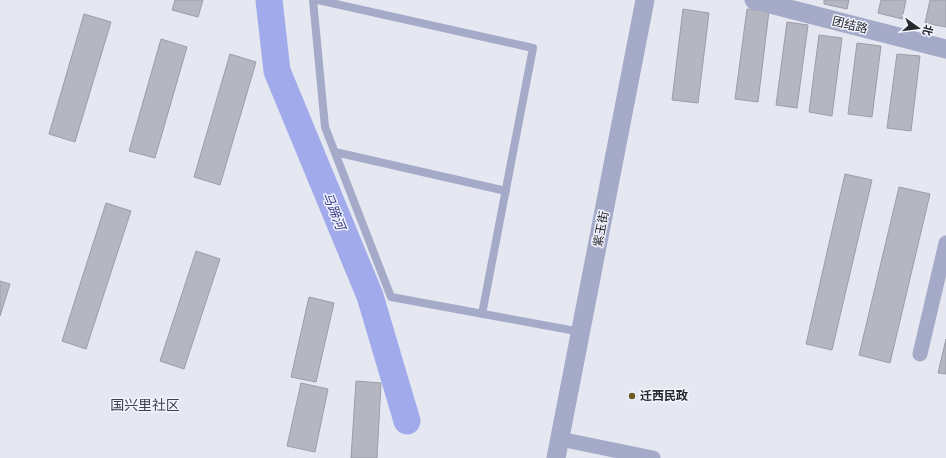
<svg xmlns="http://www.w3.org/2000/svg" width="946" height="458" font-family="'Public Sans','Noto Sans SC',sans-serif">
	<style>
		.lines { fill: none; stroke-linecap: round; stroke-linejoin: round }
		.river { stroke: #a1abec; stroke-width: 27 }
		.building { fill: #b4b6c0; stroke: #9b9da7 }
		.service { stroke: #a4aac7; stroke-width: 8 }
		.minor { stroke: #a4aac7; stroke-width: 15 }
		.tertiary { stroke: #a4aac7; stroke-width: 19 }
		.poi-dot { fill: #685c29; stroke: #f2f4ff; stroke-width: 1.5 }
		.labels { text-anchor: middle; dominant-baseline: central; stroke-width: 3; stroke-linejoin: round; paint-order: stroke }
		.street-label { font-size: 12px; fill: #27282c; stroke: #f2f4ff }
		.poi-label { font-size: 12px; font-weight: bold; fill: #27282c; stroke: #f2f4ff; text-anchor: start }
		.water-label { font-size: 13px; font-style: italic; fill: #343782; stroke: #f2f4ff }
		.quarter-label { font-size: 14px; fill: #3e4048; stroke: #f2f4ff }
	</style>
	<rect width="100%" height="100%" fill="#e5e7f1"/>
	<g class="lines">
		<path class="river" d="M 269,0 L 277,71 L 370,296 L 407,421"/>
	</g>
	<path class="building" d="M 175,0 L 203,0 L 198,17 L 172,10 Z
		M 824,0 L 849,0 L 847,9 L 824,4 Z
		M 881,0 L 906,0 L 902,19 L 878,13 Z
		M 930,0 L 946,0 L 946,27 L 925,23 Z
		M 683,9 L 709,13 L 698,103 L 672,100 Z
		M 747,9 L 769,11 L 758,102 L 735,99 Z
		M 84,14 L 111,22 L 75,142 L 49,134 Z
		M 787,22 L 808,25 L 797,108 L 776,105 Z
		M 819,35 L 842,38 L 832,116 L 809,112 Z
		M 161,39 L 187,47 L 155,158 L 129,151 Z
		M 857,43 L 881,46 L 872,117 L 848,114 Z
		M 230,54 L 256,62 L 220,185 L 194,177 Z
		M 897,54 L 920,56 L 911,131 L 887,128 Z
		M 845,174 L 872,180 L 832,350 L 806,344 Z
		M 899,187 L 930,194 L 890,363 L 859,355 Z
		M 106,203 L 131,211 L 86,349 L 62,341 Z
		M 196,251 L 220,259 L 184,369 L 160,361 Z
		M 0,281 L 10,284 L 0,316 Z
		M 309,297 L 334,303 L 316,382 L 291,377 Z
		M 946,339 L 946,374 L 938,373 Z
		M 356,381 L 381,383 L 377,458 L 351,458 Z
		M 301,383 L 328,389 L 315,452 L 287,446 Z"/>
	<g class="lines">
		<path class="service" d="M 313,0 L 325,127 L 391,297 L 581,332
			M 318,0 L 533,48 L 482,314
			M 335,152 L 506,191"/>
		<path class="minor" d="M 920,354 L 946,243
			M 560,439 L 653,458"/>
		<path class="tertiary" d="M 754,0 L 946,49
			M 556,458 L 645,0"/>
	</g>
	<circle class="poi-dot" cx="632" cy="396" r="4"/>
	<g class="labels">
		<g class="street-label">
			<text transform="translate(850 25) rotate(14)">团结路</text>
			<text transform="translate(601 229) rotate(-79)">紫玉街</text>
		</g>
		<g class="poi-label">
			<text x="640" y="396">迁西民政</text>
		</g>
		<g class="water-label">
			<text transform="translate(334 211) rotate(68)">马蹄河</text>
		</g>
		<g class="quarter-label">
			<text x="145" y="405">国兴里社区</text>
		</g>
	</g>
	<g transform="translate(918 28) rotate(104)" stroke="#f2f4ff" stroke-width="3" paint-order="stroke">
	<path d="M0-3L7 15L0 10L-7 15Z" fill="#27282c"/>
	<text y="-6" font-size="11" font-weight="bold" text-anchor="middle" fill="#27282c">北</text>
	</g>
</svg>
